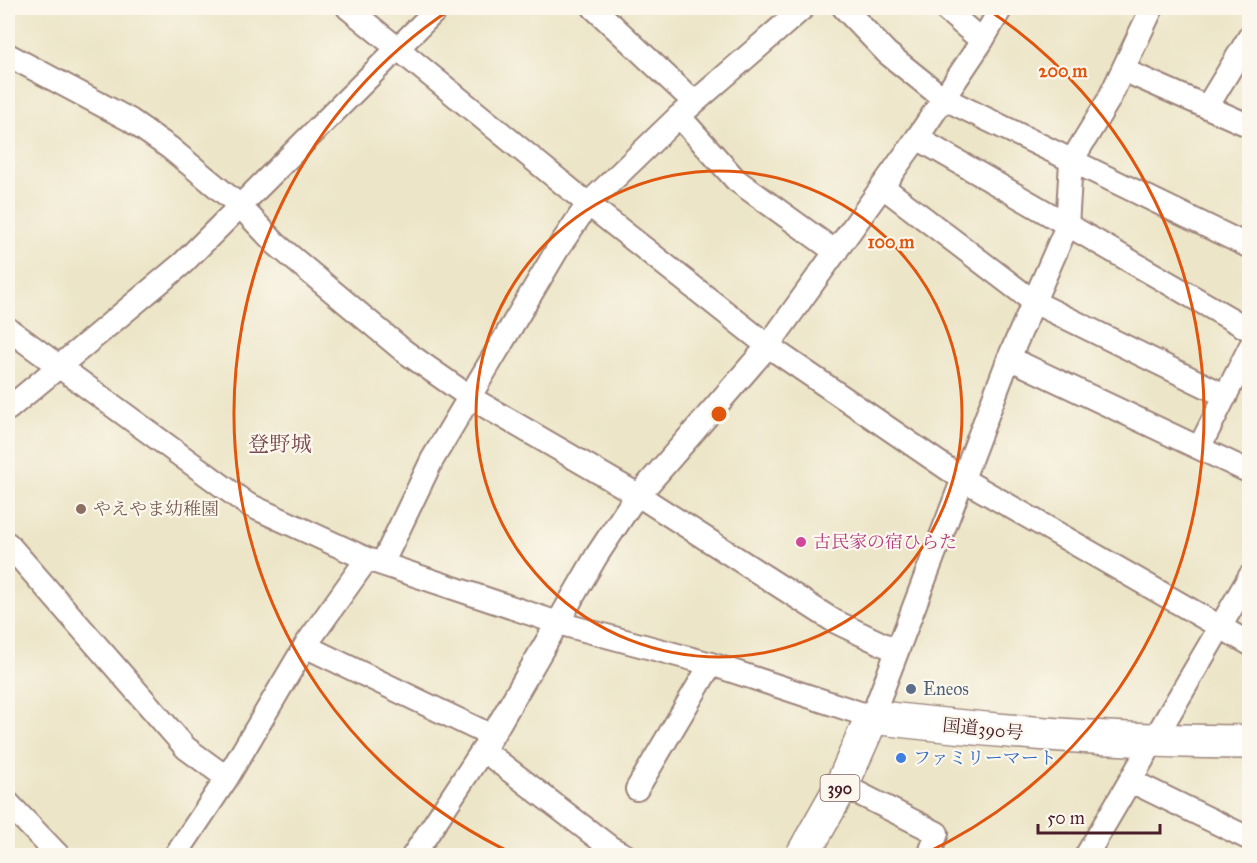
<svg xmlns="http://www.w3.org/2000/svg" width="1257" height="863" font-family="'IM FELL Great Primer','Noto Serif JP',serif">
	<style>
		.lines { fill: none; stroke-linecap: round; stroke-linejoin: round }
		.minor-casing { stroke: #9b8279; stroke-width: 26 }
		.highway-casing { stroke: #9b8279; stroke-width: 36 }
		.minor { stroke: #fff; stroke-width: 22 }
		.highway { stroke: #fff; stroke-width: 33 }
		.ring { fill: none; stroke: #e0560e; stroke-width: 3 }
		.education-dot { fill: #8d6e63; stroke: #fbf7ec; stroke-width: 2 }
		.hotel-dot { fill: #d1479c; stroke: #fbf7ec; stroke-width: 2 }
		.service-dot { fill: #5c6f8a; stroke: #fbf7ec; stroke-width: 2 }
		.shop-dot { fill: #3f7fe0; stroke: #fbf7ec; stroke-width: 2 }
		.labels { text-anchor: middle; dominant-baseline: central; stroke-width: 4.5; stroke-linejoin: round; paint-order: stroke }
		.shield { fill: #fbf7ec; stroke: #7f6065; stroke-width: 1.5 }
		.shield-label { font-size: 16px; font-weight: bold; fill: #4a1f2b }
		.education-label { font-size: 18px; fill: #785e54; stroke: #fbf7ec; text-anchor: start }
		.hotel-label { font-size: 18px; fill: #b23c85; stroke: #fbf7ec; text-anchor: start }
		.service-label { font-size: 18px; fill: #4e5e75; stroke: #fbf7ec; text-anchor: start }
		.street-label { font-size: 18px; fill: #4a1f2b; stroke: #fbf7ec }
		.shop-label { font-size: 18px; fill: #366cbe; stroke: #fbf7ec; text-anchor: start }
		.quarter-label { font-size: 21px; fill: #784a51; stroke: #fbf7ec }
		.centre { fill: #e0560e; stroke: #fbf7ec; stroke-width: 3 }
		.ring-label { font-size: 18px; text-anchor: middle; font-weight: bold; fill: #e0560e; stroke: #fbf7ec; stroke-width: 4.5; stroke-linejoin: round; paint-order: stroke }
	</style>
	<rect width="100%" height="100%" fill="#fbf7ec"/>
	<filter id="ink" filterUnits="userSpaceOnUse"><feTurbulence type="fractalNoise" baseFrequency=".0167" numOctaves="2"/><feDisplacementMap in="SourceGraphic" scale="12" xChannelSelector="R" yChannelSelector="G"/><feConvolveMatrix kernelMatrix="1 2 1 2 8 2 1 2 1" color-interpolation-filters="sRGB"/></filter>
	<filter id="wash" filterUnits="userSpaceOnUse"><feTurbulence type="fractalNoise" baseFrequency=".008" numOctaves="4" result="noise"/><feDisplacementMap in="SourceGraphic" scale="24" xChannelSelector="R" yChannelSelector="G"/><feGaussianBlur stdDeviation="1.35" result="paint"/><feColorMatrix in="noise" values="0 0 0 0 0 0 0 0 0 0 0 0 0 0 0 0 0 1.4 0 .05"/><feComposite in="paint" operator="in"/></filter>
	<g filter="url(#wash)">
		<rect width="100%" height="100%" fill="#ece5c7"/>
	</g>
	<g filter="url(#ink)">
		<g class="lines">
			<g class="minor-casing">
				<path id="minor" d="M 348,8 L 588,204 L 768,346 L 964,480 L 1250,644
					M 594,8 L 694,102
					M 844,8 L 887,53 L 943,98 L 1250,247
					M 944,8 L 982,41
					M 8,55 L 130,120 L 170,148 L 240,206 L 276,244 L 404,351 L 471,398 L 638,495 L 834,621 L 897,651
					M 1123,70 L 1250,126
					M 1207,107 L 1250,36
					M 679,116 L 736,180 L 836,252
					M 917,138 L 1250,330
					M 883,187 L 1034,302 L 1226,396
					M 8,329 L 247,504 L 367,559 L 558,623 L 711,664 L 872,717 L 1009,358 L 1067,226 L 1071,162 L 1108,101 L 1152,8
					M 1009,358 L 1199,448 L 1250,347
					M 8,409 L 183,263 L 438,8
					M 1199,448 L 1250,472
					M 8,544 L 186,748 L 227,778
					M 382,564 L 432,460 L 557,250 L 588,204 L 679,116 L 803,8
					M 305,646 L 492,736
					M 483,750 L 611,848 L 626,856
					M 1131,781 L 1250,839
					M 842,785 L 937,833 L 929,856
					M 637,789 L 711,664
					M 8,803 L 59,856
					M 175,856 L 227,778 L 305,646 L 367,559
					M 413,856 L 492,736 L 597,555 L 630,505 L 768,346 L 917,138 L 982,41 L 1001,8
					M 1086,856 L 1250,576"/>
			</g>
			<g class="highway-casing">
				<path id="highway" d="M 802,856 L 842,785 L 872,717 C 998,732 1123,742 1250,742"/>
			</g>
			<use href="#minor" class="minor"/>
			<use href="#highway" class="highway"/>
		</g>
	</g>
	<g class="ring">
		<circle cx="719" cy="414" r="243"/>
		<path d="M514 854A486 486 0 0 1 451 9M987 9A486 486 0 0 1 924 854"/>
	</g>
	<circle class="education-dot" cx="81" cy="509" r="6"/>
	<circle class="hotel-dot" cx="801" cy="542" r="6"/>
	<circle class="service-dot" cx="911" cy="689" r="6"/>
	<circle class="shop-dot" cx="901" cy="758" r="6"/>
	<g class="labels">
		<rect class="shield" x="820.5" y="775" width="39" height="26" rx="4.5"/>
		<g class="shield-label">
			<text x="840" y="788">390</text>
		</g>
		<g class="education-label">
			<text x="93" y="509">やえやま幼稚園</text>
		</g>
		<g class="hotel-label">
			<text x="813" y="542">古民家の宿ひらた</text>
		</g>
		<g class="service-label">
			<text x="923" y="689">Eneos</text>
		</g>
		<g class="street-label">
			<text transform="translate(983 729) rotate(6)">国道390号</text>
		</g>
		<g class="shop-label">
			<text x="913" y="758">ファミリーマート</text>
		</g>
		<g class="quarter-label">
			<text x="280" y="444">登野城</text>
		</g>
	</g>
	<circle cx="719" cy="414" r="9" class="centre"/>
	<g class="ring-label">
		<text x="1063" y="77">200 m</text>
		<text x="891" y="248">100 m</text>
	</g>
	<rect width="1257" height="863" fill="none" stroke="#fbf7ec" stroke-width="30"/>
	<path d="M1038 824v9h122v-9" fill="none" stroke="#4a1f2b" stroke-width="3"/>
	<text x="1047" y="824" font-size="18" fill="#4a1f2b" stroke="#fbf7ec" stroke-width="4.5" paint-order="stroke">50 m</text>
</svg>
